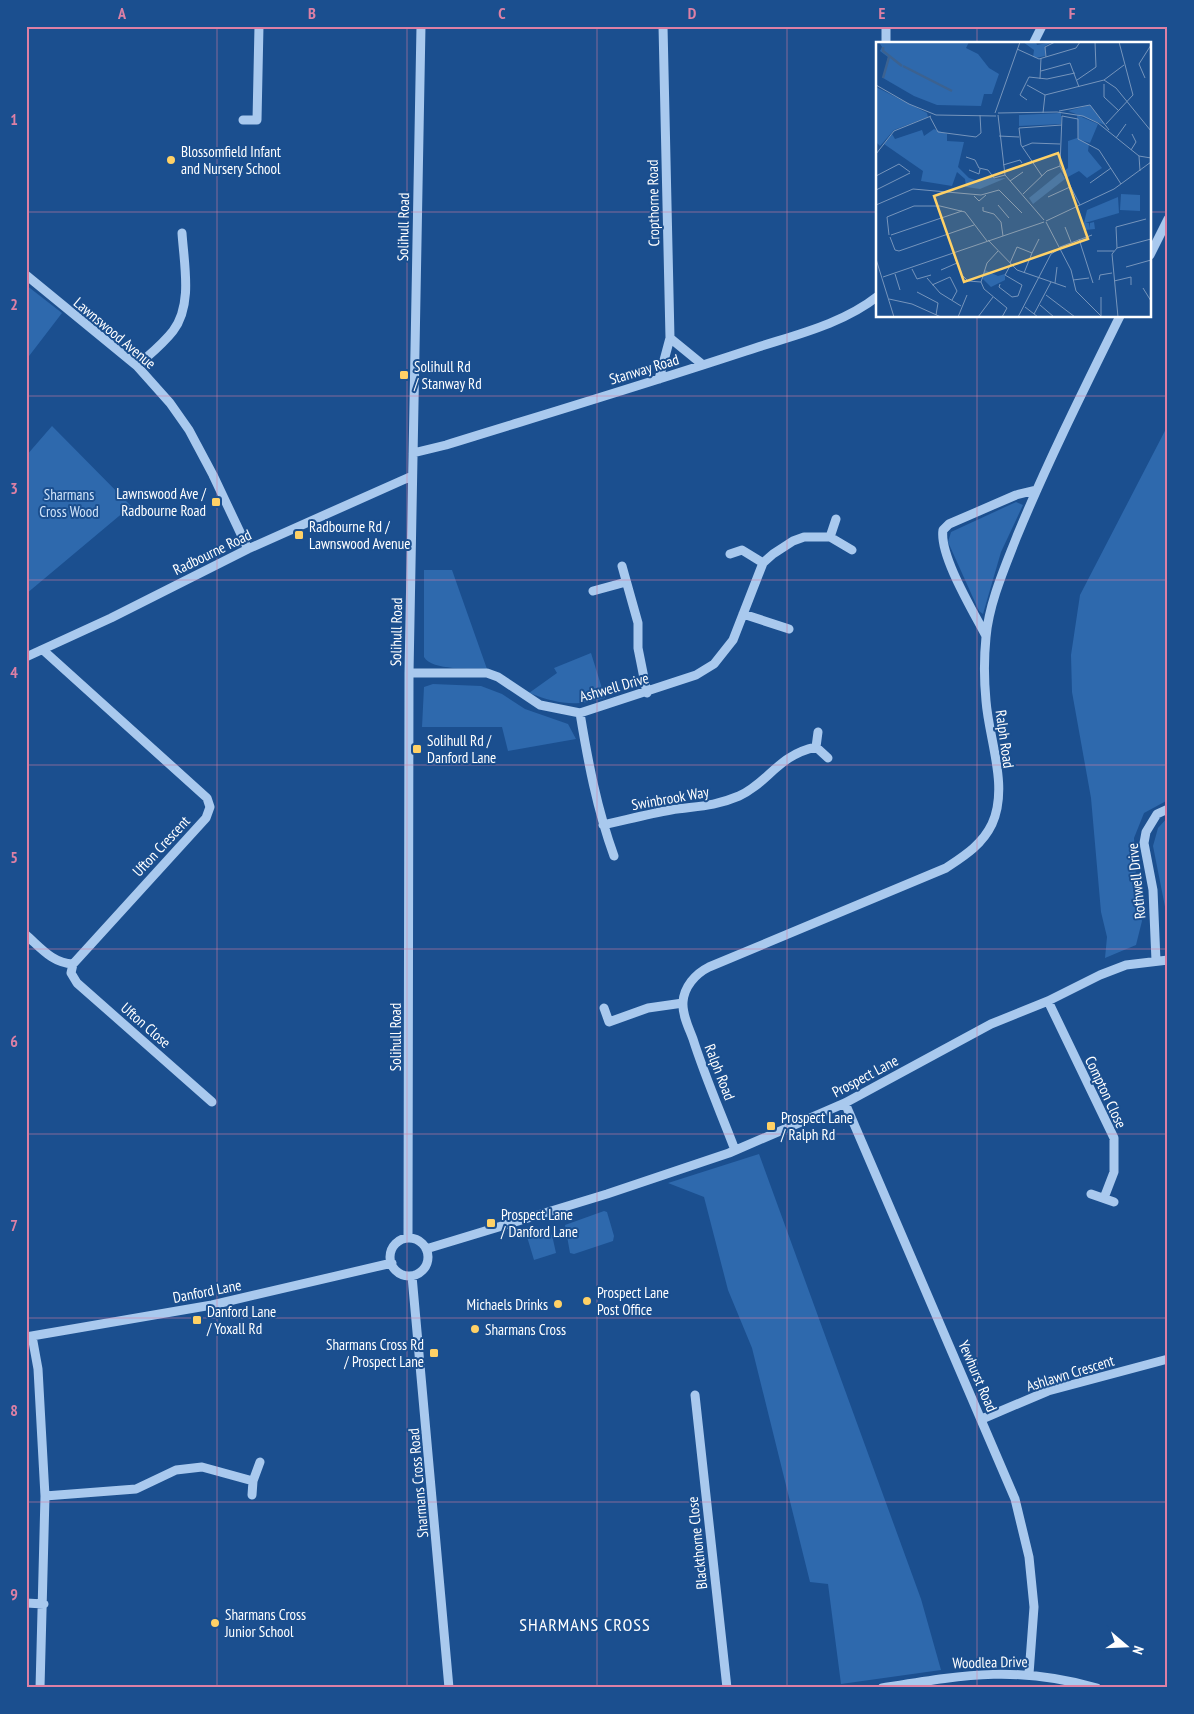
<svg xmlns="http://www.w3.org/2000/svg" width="1194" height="1714" font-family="'PT Sans Narrow',sans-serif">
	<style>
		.green { fill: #2e69ad }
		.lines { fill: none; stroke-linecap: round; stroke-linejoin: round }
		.minor { stroke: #a9c9ee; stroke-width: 9 }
		.grid { fill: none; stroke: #dd80a5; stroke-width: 1; stroke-opacity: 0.55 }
		.poi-dot { fill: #ffd166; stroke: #1b4f8f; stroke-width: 2 }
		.labels { text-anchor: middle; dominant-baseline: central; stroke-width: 4; stroke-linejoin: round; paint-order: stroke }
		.poi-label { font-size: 15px; fill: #fff; stroke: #1b4f8f; text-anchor: start }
		.street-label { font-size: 15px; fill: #fff; stroke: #1b4f8f }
		.park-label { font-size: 15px; fill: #cfe3fa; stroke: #1b4f8f }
		.quarter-label { font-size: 18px; letter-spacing: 1px; fill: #fff; stroke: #1b4f8f }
		.inset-river { fill: none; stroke: #3c6290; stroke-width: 2.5 }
		.inset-road { fill: none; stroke: #7695bc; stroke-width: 1 }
		.view { fill: #ffd166; fill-opacity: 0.15; stroke: #ffd166; stroke-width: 2.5 }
		.inset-edge { fill: none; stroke: #fff; stroke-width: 2.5 }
		.neatline { fill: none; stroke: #dd80a5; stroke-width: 2 }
		.grid-label { font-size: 16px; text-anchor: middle; font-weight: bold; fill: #dd80a5 }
	</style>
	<rect width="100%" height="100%" fill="#1b4f8f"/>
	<path class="green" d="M 26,285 L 62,313 L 26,360 Z
		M 1168,425 L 1168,800 L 1144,813 L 1134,838 L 1136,878 L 1142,921 L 1136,945 L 1105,958 L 1107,937 L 1101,912 L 1091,798 L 1072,692 L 1071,655 L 1080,595 Z
		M 52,426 L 131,506 L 26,594 L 26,456 Z
		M 1016,502 L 1023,505 L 1001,552 L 983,614 L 979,611 L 948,542 L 951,532 Z
		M 424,570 L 452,570 L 487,669 C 472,668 432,671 424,657 Z
		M 591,653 L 605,698 C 574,707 559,704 529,693 L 557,673 L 554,668 Z
		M 433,684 L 481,686 L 502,694 L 525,709 L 568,724 L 576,739 L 508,751 L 502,727 L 422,727 L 424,687 Z
		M 1168,817 L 1168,922 L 1153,846 L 1158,828 Z
		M 759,1154 L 921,1599 L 941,1670 L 841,1684 L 828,1584 L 810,1582 L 752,1348 L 728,1290 L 704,1197 L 668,1183 Z
		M 604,1211 L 607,1212 L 614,1236 L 613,1241 L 574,1254 L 570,1253 L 565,1225 Z
		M 542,1228 L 552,1235 L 556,1253 L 534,1260 L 525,1230 Z"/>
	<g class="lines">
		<path class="minor" d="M 886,44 L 886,26
			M 1033,44 L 1042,26
			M 243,120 L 257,120 L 259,26
			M 1150,255 L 1168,219
			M 26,275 L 137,366 L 170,403 L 189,430 L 213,475 L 248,549
			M 670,338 L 703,365
			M 137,366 C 149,355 163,344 173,331 C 193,305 184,264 182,233
			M 659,379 L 670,338 L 663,26
			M 413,453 L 446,445 C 546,414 646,384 746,351 C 790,336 840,326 878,296
			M 830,537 L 836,519
			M 730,554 L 742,550 L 763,563
			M 622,566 L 638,623 L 638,648 L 647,693
			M 593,591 L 626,582
			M 743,614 L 789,629
			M 986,636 C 973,611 939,555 943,530 L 949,524 L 1016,495 L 1036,490
			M 26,657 L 111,618 L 248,549 L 412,476
			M 409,673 L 487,673 L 498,677 L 540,705 L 580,713 L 696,675 L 714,664 L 733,640 L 763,563 L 773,554 L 793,541 L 804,537 L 830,537 L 852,550
			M 580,713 C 588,762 597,809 614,856
			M 818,732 L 816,747 L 828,758
			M 603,825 C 626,820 648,814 671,810 C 697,806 713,807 739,796 C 768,783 778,755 816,747
			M 26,935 C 41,948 52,963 73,964 L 206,818 L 210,807 L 207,798 L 43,650
			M 1156,961 L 1153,890 L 1144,843 L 1146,832 L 1157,814 L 1168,809
			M 73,964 L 71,973 L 77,983 L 212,1102
			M 1048,1001 L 1114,1138 L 1114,1172 L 1104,1198
			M 604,1008 L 609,1022 L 648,1008 L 683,1003
			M 845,1103 L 1015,1499 L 1029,1557 L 1034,1607 L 1029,1674
			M 735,1150 C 721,1113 705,1077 693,1039 C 689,1028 682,1015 683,1002 C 684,987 695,974 709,967 L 946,868 C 964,856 982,845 992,824 C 1009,787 989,740 986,701 C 984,680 984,657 986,637 C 989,603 1005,567 1017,536 C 1048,461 1084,389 1120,316
			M 1091,1194 L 1114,1202
			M 408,1238 L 409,673 L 421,26
			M390 1257a19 19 0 1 1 38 0a19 19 0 1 1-38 0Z
			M 426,1249 L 607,1194 L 729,1153 L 845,1103 L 991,1024 L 1048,1001 L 1100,975 L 1126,965 L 1168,960
			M 412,1276 L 449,1688
			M 32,1336 L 38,1369 L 45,1496 L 40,1688
			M 26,1337 L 212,1305 L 392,1263
			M 695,1395 L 727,1688
			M 982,1419 L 1048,1391 L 1168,1359
			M 252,1495 L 253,1481 L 260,1462
			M 45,1496 L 136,1489 L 176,1470 L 202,1467 L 253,1481
			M 26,1603 L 44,1604
			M 882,1688 C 963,1675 1016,1665 1097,1688"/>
	</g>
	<path class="grid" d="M 217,26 L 217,1688M 407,26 L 407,1688M 597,26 L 597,1688M 787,26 L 787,1688M 977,26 L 977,44M 26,212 L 878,212M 1150,212 L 1168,212M 977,316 L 977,1688M 26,396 L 1168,396M 26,580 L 1168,580M 26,765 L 1168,765M 26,949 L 1168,949M 26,1134 L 1168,1134M 26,1318 L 1168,1318M 26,1502 L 1168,1502"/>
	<g class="poi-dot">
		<circle cx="171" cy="160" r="5"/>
		<rect x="399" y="370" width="10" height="10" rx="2.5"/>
		<rect x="211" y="497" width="10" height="10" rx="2.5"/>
		<rect x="294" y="530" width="10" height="10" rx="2.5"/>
		<rect x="412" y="744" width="10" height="10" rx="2.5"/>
		<rect x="766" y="1121" width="10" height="10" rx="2.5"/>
		<rect x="486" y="1218" width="10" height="10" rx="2.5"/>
		<circle cx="587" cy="1301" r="5"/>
		<circle cx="558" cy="1304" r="5"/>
		<rect x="192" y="1315" width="10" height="10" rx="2.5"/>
		<circle cx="475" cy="1329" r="5"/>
		<rect x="429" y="1348" width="10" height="10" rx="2.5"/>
		<circle cx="215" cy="1623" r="5"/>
	</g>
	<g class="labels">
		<g class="poi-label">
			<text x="181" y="151">Blossomfield Infant<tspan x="181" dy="17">and Nursery School</tspan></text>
			<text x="414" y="366">Solihull Rd<tspan x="414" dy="17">/ Stanway Rd</tspan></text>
			<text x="206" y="493" text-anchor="end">Lawnswood Ave /<tspan x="206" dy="17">Radbourne Road</tspan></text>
			<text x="309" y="526">Radbourne Rd /<tspan x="309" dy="17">Lawnswood Avenue</tspan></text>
			<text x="427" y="740">Solihull Rd /<tspan x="427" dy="17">Danford Lane</tspan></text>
			<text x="781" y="1117">Prospect Lane<tspan x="781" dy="17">/ Ralph Rd</tspan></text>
			<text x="501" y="1214">Prospect Lane<tspan x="501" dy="17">/ Danford Lane</tspan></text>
			<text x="597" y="1292">Prospect Lane<tspan x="597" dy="17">Post Office</tspan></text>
			<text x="548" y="1304" text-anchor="end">Michaels Drinks</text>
			<text x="207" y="1311">Danford Lane<tspan x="207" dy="17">/ Yoxall Rd</tspan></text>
			<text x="485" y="1329">Sharmans Cross</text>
			<text x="424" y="1344" text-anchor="end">Sharmans Cross Rd<tspan x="424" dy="17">/ Prospect Lane</tspan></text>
			<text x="225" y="1614">Sharmans Cross<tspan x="225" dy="17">Junior School</tspan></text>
		</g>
		<g class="street-label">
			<text transform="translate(653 203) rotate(-91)">Cropthorne Road</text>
			<text transform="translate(403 227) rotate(-89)">Solihull Road</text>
			<text transform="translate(115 333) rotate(40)">Lawnswood Avenue</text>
			<text transform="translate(644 369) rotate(-17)">Stanway Road</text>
			<text transform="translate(212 552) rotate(-26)">Radbourne Road</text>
			<text transform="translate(396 632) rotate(-89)">Solihull Road</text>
			<text transform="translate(614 687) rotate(-16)">Ashwell Drive</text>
			<text transform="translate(1005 739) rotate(82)">Ralph Road</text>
			<text transform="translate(670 798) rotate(-10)">Swinbrook Way</text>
			<text transform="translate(161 846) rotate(-47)">Ufton Crescent</text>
			<text transform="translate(1136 881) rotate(-96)">Rothwell Drive</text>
			<text transform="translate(146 1025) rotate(41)">Ufton Close</text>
			<text transform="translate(395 1037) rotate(-90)">Solihull Road</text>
			<text transform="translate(720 1072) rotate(69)">Ralph Road</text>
			<text transform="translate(865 1076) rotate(-28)">Prospect Lane</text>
			<text transform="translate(1106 1092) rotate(65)">Compton Close</text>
			<text transform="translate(207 1291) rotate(-11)">Danford Lane</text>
			<text transform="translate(1070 1373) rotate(-17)">Ashlawn Crescent</text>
			<text transform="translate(978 1376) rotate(67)">Yewhurst Road</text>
			<text transform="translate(418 1483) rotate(-95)">Sharmans Cross Road</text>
			<text transform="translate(697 1543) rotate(-96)">Blackthorne Close</text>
			<text transform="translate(990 1662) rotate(-1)">Woodlea Drive</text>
		</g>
		<g class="park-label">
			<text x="69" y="494">Sharmans<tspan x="69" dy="17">Cross Wood</tspan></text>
		</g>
		<g class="quarter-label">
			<text x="585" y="1624">SHARMANS CROSS</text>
		</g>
	</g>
	<g transform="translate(876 42)">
		<rect width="275" height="275" fill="#1b4f8f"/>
		<path d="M 3,0 L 93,0 L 90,6 L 102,12 L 113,26 L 123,32 L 116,52 L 108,52 L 105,64 L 61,63 L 38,54 L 7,36 L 12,15 L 4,9 L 6,5 ZM 147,0 L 160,0 L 161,3 L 176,0 L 169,4 L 169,14 L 160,16 L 157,15 L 158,8 ZM 0,45 L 51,71 L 52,75 L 18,88 L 4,104 L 0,100 ZM 214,63 L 229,83 L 192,69 ZM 185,71 L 185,82 L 143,84 L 143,73 ZM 201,73 L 222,82 L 214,101 L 202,97 ZM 58,87 L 71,92 L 71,99 L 88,100 L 82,125 L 93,136 L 102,139 L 115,134 L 119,137 L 130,136 L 104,147 L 90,145 L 89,137 L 81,130 L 76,144 L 45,139 L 47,129 L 8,102 L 16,92 L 19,97 L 46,88 L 48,94 ZM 201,96 L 213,102 L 212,109 L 226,126 L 211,136 L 203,129 L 190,136 L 187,130 L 192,126 L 192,99 ZM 185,130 L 189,137 L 157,162 L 153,156 ZM 245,152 L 264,153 L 264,169 L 244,168 ZM 242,155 L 243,171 L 209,181 L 213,181 L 214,187 L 214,181 L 218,180 L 219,187 L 209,188 L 208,181 L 211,168 ZM 109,228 L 122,234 L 129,232 L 129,238 L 115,245 L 106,236 Z" fill="#2e69ad"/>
		<path class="inset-river" d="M 7,5 L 7,9 L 26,24M 27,24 L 76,49M 7,36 L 13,15"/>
		<path class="inset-road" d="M 141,7 L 163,17 L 200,6 L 204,0M 170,15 L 169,5 L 179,0M 165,29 L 194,21 L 203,45M 269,36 L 263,22 L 275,3M 164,37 L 165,16M 201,38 L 220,25 L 219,0M 228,38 L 248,23M 228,42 L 228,55 L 243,69M 0,43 L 33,62 L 60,73 L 120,74M 151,43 L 169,53 L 228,38 L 240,46 L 275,89M 151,58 L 144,53 L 153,35 L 171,37 L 199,31M 183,69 L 214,63 L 233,88M 119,71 L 144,0M 122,71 L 181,70 L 207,74 L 222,81 L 263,114 L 275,116M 167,71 L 169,53M 122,73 L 129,133 L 168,178M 186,74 L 202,77 L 202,97 L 223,108 L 245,142M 186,74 L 184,124 L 204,163M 54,75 L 62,90 L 100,95 L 105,91 L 104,73M 230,82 L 257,53 L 243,0M 123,94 L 143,95M 240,96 L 250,82M 146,105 L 156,101 L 184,102M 255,108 L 260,100 L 256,92M 0,112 L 18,89 L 55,74M 263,114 L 264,129M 90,115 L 99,118 L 103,126 L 112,128 L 118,136 L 129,133M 127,123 L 144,118 L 146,121M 93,128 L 103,132 L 104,127M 0,134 L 23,122 L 34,130M 166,134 L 145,103 L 143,86 L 186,83M 134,139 L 147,130M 214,141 L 235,126M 0,148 L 34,131M 147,152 L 171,129 L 184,124M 98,154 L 103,159 L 110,153M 172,155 L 194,145M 0,163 L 37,147 L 105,153 L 123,148 L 146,171M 122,163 L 133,176M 107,165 L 107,169 L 118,172 L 125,180 L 127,194M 170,179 L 238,147 L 275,120M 170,180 L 195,228 L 200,249 L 226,275M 189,185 L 195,200M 13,193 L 11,175 L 38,164 L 64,164 L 89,170 L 111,199M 15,193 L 86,169M 14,195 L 19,208 L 23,209 L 98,183M 203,197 L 217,241M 112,198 L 141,228 L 190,245M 184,205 L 216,193M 241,206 L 240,185 L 270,177M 122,209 L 111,221 L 105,240 L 108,247 L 131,266 L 126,275M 221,209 L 238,209M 156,211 L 163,197M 0,217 L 18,275M 134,221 L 141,205 L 156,211 L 148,231M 250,225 L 275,218M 36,227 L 41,237 L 55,233M 65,228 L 81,221 L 77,210M 19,232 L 24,248M 86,233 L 92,239 L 105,240M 7,235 L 168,180M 51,236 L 64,251 L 85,264M 197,238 L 213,236M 223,238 L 224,233 L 236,231M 238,239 L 255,235 L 255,243M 179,241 L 181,225M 124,242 L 123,245 L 136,255 L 142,254 L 146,243 L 129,233 L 135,222M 56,243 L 74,235 L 81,249 L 76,258M 267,246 L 275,259M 41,250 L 62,261 L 60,273M 170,253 L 199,275M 225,255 L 225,274M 13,257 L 36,262 L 65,275M 164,263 L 178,275M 149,265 L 162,275M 158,272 L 175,240M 82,275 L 91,253M 102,275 L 117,255M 142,275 L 175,212 L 185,206M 242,275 L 236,212 L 241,206 L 275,197"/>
		<path class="view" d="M 182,111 L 212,197 L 88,240 L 58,154 Z"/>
		<rect width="275" height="275" class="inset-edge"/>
	</g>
	<rect width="1194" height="1714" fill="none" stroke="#1b4f8f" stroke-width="55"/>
	<g transform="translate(1126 1646) rotate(109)" stroke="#1b4f8f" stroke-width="4" paint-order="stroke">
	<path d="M0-4L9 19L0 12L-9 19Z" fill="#ffffff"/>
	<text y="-8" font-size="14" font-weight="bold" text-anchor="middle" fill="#ffffff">N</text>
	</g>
	<rect x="28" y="28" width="1138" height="1658" class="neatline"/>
	<g class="grid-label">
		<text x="122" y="19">A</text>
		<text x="312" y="19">B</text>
		<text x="502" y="19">C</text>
		<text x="692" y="19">D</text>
		<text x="882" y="19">E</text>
		<text x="1072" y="19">F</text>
		<text x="14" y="125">1</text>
		<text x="14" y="310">2</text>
		<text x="14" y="494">3</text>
		<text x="14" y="678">4</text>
		<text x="14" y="863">5</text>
		<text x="14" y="1047">6</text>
		<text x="14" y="1231">7</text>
		<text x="14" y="1416">8</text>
		<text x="14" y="1600">9</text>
	</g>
</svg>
